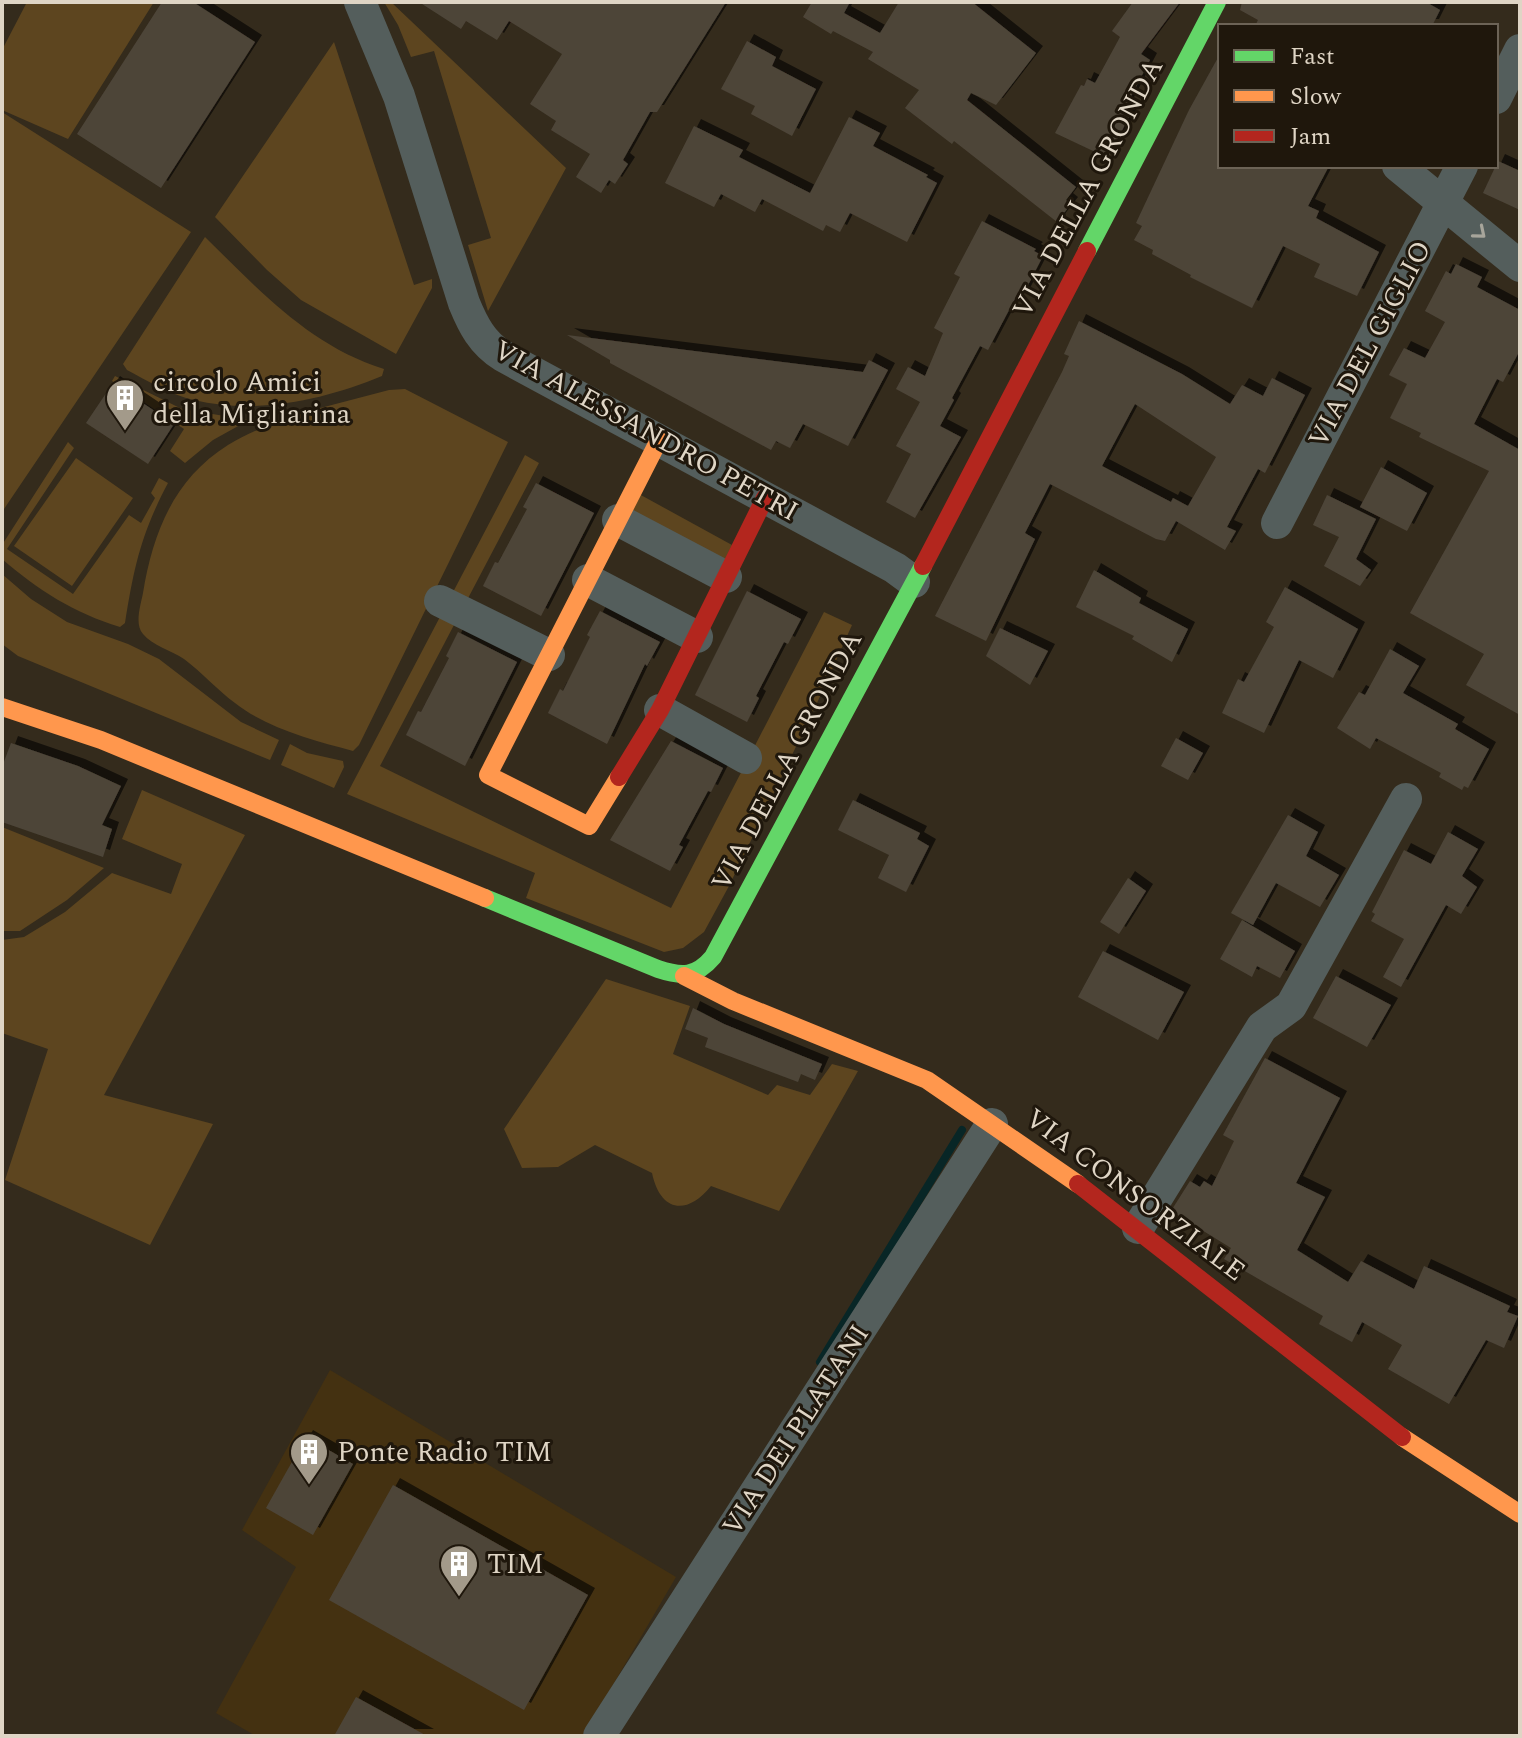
<svg xmlns="http://www.w3.org/2000/svg" width="1522" height="1738" font-family="Spectral,serif">
	<style>
		.built { fill: #443111 }
		.green { fill: #5d451f }
		.lines { fill: none; stroke-linecap: round; stroke-linejoin: round }
		.stream { stroke: #082626; stroke-width: 8 }
		.building { fill: #4d4539; fill-rule: evenodd; filter: url(#shadow) }
		.street { stroke: #545e5c; stroke-width: 32 }
		.fast { stroke: #63d668; stroke-width: 18 }
		.slow { stroke: #ff974d; stroke-width: 18 }
		.jam { stroke: #b3261e; stroke-width: 18 }
		.oneway { stroke: #a7a59b }
		.labels { text-anchor: middle; dominant-baseline: central; stroke-width: 6; stroke-linejoin: round; paint-order: stroke }
		.street-label { font-size: 28px; fill: #dfd5c5; stroke: #1f170c }
		.poi-label { font-size: 28px; fill: #dfd5c5; stroke: #1f170c; text-anchor: start }
	</style>
	<defs>
		<filter id="shadow"><feDropShadow dx="7" dy="-7" stdDeviation="0" flood-color="#0009"/></filter>
	</defs>
	<rect width="100%" height="100%" fill="#342b1c"/>
	<path class="built" d="M 330,1370 L 676,1577 L 583,1736 L 256,1736 L 216,1713 L 296,1567 L 242,1530 Z"/>
	<path class="green" d="M 27,2 L 154,2 L 68,139 L 2,110 L 2,50 Z
		M 384,2 L 391,2 L 566,168 L 488,311 L 468,245 L 491,238 L 434,51 L 411,57 L 398,25 Z
		M 334,42 L 414,285 L 432,279 L 432,288 L 396,354 L 301,300 L 267,270 L 215,217 Z
		M 2,112 L 191,232 L 2,512 Z
		M 205,237 C 259,290 310,346 384,369 L 382,376 C 324,400 256,415 194,400 C 171,395 148,381 127,370 L 123,364 Z
		M 115,376 L 182,409 L 249,420 L 213,440 L 185,463 L 170,451 L 184,429 L 112,381 Z
		M 405,389 L 508,442 L 359,745 L 353,751 C 313,740 268,729 235,703 C 217,690 203,673 184,659 C 172,651 152,645 143,634 C 134,624 141,604 143,593 C 153,532 174,479 228,445 C 277,416 334,405 389,390 Z
		M 68,442 L 74,448 L 7,549 L 73,594 L 129,515 L 141,523 L 155,498 L 151,493 L 159,478 L 168,483 C 141,534 134,567 125,623 L 120,627 C 74,613 38,590 2,559 L 2,545 Z
		M 525,455 L 539,463 L 380,766 L 671,908 L 824,612 L 852,625 L 817,703 L 729,886 L 704,932 L 683,948 L 664,952 L 526,898 L 535,873 L 347,794 Z
		M 76,458 L 133,498 L 72,586 L 14,546 Z
		M 639,494 L 732,545 L 720,570 L 627,518 Z
		M 2,574 L 31,599 L 67,622 L 128,644 L 159,659 L 241,722 L 279,740 L 270,760 L 18,656 L 2,644 Z
		M 290,744 L 307,753 L 343,761 L 344,767 L 334,788 L 281,765 Z
		M 142,790 L 245,835 L 104,1095 L 213,1124 L 150,1245 L 5,1180 L 48,1049 L 2,1033 L 2,940 L 24,937 L 65,912 L 112,873 L 171,894 L 182,864 L 122,839 Z
		M 2,827 L 104,868 L 67,900 L 20,931 L 2,931 Z
		M 606,979 L 690,1006 L 673,1054 L 768,1095 L 777,1085 L 810,1095 L 832,1064 L 858,1071 L 779,1211 L 711,1186 C 686,1217 660,1211 652,1173 L 595,1145 L 558,1167 L 522,1168 L 504,1129 Z"/>
	<g class="lines">
		<path class="stream" d="M 820,1362 L 962,1130"/>
	</g>
	<path class="building" d="M 162,2 L 193,2 L 255,42 L 161,188 L 77,134 Z
		M 419,2 L 726,2 L 657,112 L 650,112 L 623,160 L 628,164 L 615,184 L 609,180 L 601,193 L 576,177 L 590,154 L 551,130 L 556,121 L 530,104 L 562,54 L 509,21 L 497,40 L 466,21 L 461,29 Z
		M 812,2 L 850,2 L 844,13 L 880,33 L 899,2 L 972,2 L 1036,53 L 996,105 L 971,93 L 967,100 L 1076,187 L 1066,200 L 1071,204 L 1057,222 L 954,141 L 952,144 L 905,108 L 919,90 L 868,59 L 873,52 L 833,31 L 831,34 L 803,17 Z
		M 1133,2 L 1180,2 L 1141,54 L 1150,60 L 1125,108 L 1132,111 L 1108,158 L 1055,133 L 1081,85 L 1084,86 L 1087,79 L 1095,83 L 1120,37 L 1112,31 Z
		M 1242,2 L 1426,2 L 1440,10 L 1432,26 L 1255,26 L 1258,20 L 1240,10 Z
		M 747,41 L 776,57 L 772,66 L 816,89 L 792,136 L 751,114 L 755,106 L 721,89 Z
		M 1220,54 L 1220,166 L 1329,166 L 1308,206 L 1319,211 L 1316,218 L 1379,252 L 1357,296 L 1314,277 L 1320,264 L 1283,246 L 1252,308 L 1190,277 L 1191,275 L 1152,254 L 1153,250 L 1134,240 L 1142,226 L 1136,223 L 1189,110 Z
		M 849,117 L 880,133 L 873,146 L 928,175 L 926,177 L 937,183 L 907,242 L 850,213 L 840,232 L 826,225 L 823,231 L 762,199 L 755,212 L 721,194 L 714,207 L 665,183 L 694,126 L 743,150 L 739,157 L 810,193 Z
		M 1498,161 L 1520,171 L 1520,210 L 1483,193 Z
		M 982,221 L 1036,249 L 1034,251 L 1043,256 L 1023,295 L 1018,293 L 988,350 L 980,346 L 952,398 L 954,400 L 940,426 L 961,437 L 915,518 L 886,502 L 911,454 L 896,446 L 920,402 L 896,389 L 908,367 L 925,376 L 943,333 L 934,328 L 960,277 L 954,274 Z
		M 1456,264 L 1482,277 L 1477,287 L 1520,310 L 1520,350 L 1503,382 L 1497,379 L 1474,424 L 1520,450 L 1520,715 L 1466,685 L 1484,654 L 1410,613 L 1489,471 L 1419,437 L 1421,433 L 1390,418 L 1407,384 L 1389,375 L 1404,348 L 1425,358 L 1445,322 L 1425,311 L 1446,271 L 1451,274 Z
		M 1079,321 L 1182,374 L 1230,404 L 1242,385 L 1263,396 L 1272,378 L 1305,395 L 1265,473 L 1258,469 L 1227,527 L 1236,531 L 1225,550 L 1176,521 L 1165,541 L 1156,539 L 1050,484 L 1025,533 L 1035,539 L 986,641 L 935,616 L 1062,372 L 1069,356 L 1064,354 ZM 1135,404 L 1216,457 L 1188,506 L 1173,498 L 1171,502 L 1102,466 Z
		M 567,335 L 863,372 L 869,360 L 888,370 L 848,446 L 803,424 L 790,448 L 776,441 L 771,450 L 610,363 L 610,360 Z
		M 113,383 L 174,424 L 148,464 L 86,423 Z
		M 1381,467 L 1427,493 L 1407,531 L 1360,507 Z
		M 536,483 L 594,513 L 541,616 L 483,586 L 495,562 L 498,563 L 527,509 L 523,507 Z
		M 1327,495 L 1376,519 L 1356,559 L 1371,570 L 1360,586 L 1324,566 L 1339,537 L 1313,525 Z
		M 1094,570 L 1141,598 L 1139,603 L 1188,629 L 1172,662 L 1132,639 L 1134,636 L 1076,607 Z
		M 1285,587 L 1358,629 L 1333,678 L 1299,660 L 1264,733 L 1222,713 L 1238,679 L 1244,682 L 1274,627 L 1266,622 Z
		M 747,591 L 801,619 L 788,644 L 784,642 L 756,696 L 759,698 L 747,722 L 695,695 Z
		M 600,611 L 660,642 L 647,666 L 645,664 L 607,744 L 548,713 L 560,689 L 563,691 L 590,637 L 587,635 Z
		M 1000,628 L 1048,651 L 1030,685 L 986,656 Z
		M 458,632 L 517,662 L 465,766 L 406,735 L 418,711 L 421,712 L 449,658 L 446,656 Z
		M 1390,649 L 1419,666 L 1403,693 L 1458,724 L 1455,729 L 1489,749 L 1468,788 L 1464,786 L 1462,790 L 1439,777 L 1441,773 L 1376,738 L 1370,749 L 1337,728 L 1359,692 L 1365,695 Z
		M 1176,738 L 1203,753 L 1188,780 L 1161,766 Z
		M 671,741 L 723,768 L 711,792 L 708,791 L 679,845 L 683,847 L 670,871 L 610,840 Z
		M 11,743 L 78,766 L 121,786 L 102,825 L 112,829 L 103,857 L 2,822 L 2,767 Z
		M 853,800 L 920,833 L 917,839 L 929,846 L 906,892 L 878,878 L 889,855 L 838,830 Z
		M 1288,815 L 1318,832 L 1306,856 L 1339,875 L 1320,907 L 1276,883 L 1253,925 L 1231,913 Z
		M 1448,832 L 1478,849 L 1462,876 L 1477,887 L 1461,914 L 1446,905 L 1401,987 L 1383,977 L 1404,939 L 1371,921 L 1375,914 L 1372,912 L 1404,850 L 1431,864 Z
		M 1128,878 L 1146,891 L 1119,934 L 1100,922 Z
		M 1242,920 L 1295,951 L 1280,978 L 1257,966 L 1252,977 L 1220,959 Z
		M 1103,951 L 1184,992 L 1158,1040 L 1078,997 Z
		M 1336,976 L 1391,1005 L 1367,1047 L 1313,1018 Z
		M 693,1008 L 724,1024 L 822,1064 L 815,1080 L 801,1074 L 798,1082 L 705,1047 L 708,1038 L 685,1029 Z
		M 1265,1058 L 1340,1098 L 1296,1183 L 1325,1197 L 1297,1250 L 1348,1282 L 1361,1261 L 1414,1289 L 1424,1266 L 1510,1306 L 1507,1312 L 1518,1316 L 1504,1348 L 1486,1340 L 1449,1404 L 1388,1369 L 1402,1345 L 1362,1322 L 1352,1342 L 1319,1324 L 1323,1316 L 1224,1259 L 1231,1248 L 1171,1211 L 1190,1181 L 1200,1187 L 1204,1181 L 1212,1186 L 1234,1141 L 1223,1135 Z
		M 306,1437 L 353,1464 L 313,1535 L 266,1508 Z
		M 393,1485 L 588,1595 L 524,1710 L 329,1600 Z
		M 356,1697 L 427,1736 L 334,1736 Z"/>
	<g class="lines">
		<path class="street" d="M 360,2 L 399,96 L 464,303 C 473,325 482,343 503,356 L 895,568 L 914,582
			M 1496,98 L 1520,50
			M 1398,166 L 1520,266
			M 618,520 L 726,577
			M 1277,523 L 1462,166
			M 588,580 L 697,637
			M 440,601 L 549,655
			M 660,710 L 746,758
			M 1138,1228 L 1262,1027 L 1291,1006 L 1406,799
			M 599,1736 L 992,1124"/>
		<path class="fast" d="M 1087,251 L 1217,2
			M 485,898 L 658,969 C 682,977 696,977 713,957 L 923,566"/>
		<path class="slow" d="M 2,707 L 101,740 L 485,898
			M 619,777 L 589,826 L 488,775 L 659,440
			M 684,976 L 733,1001 L 927,1080 L 1078,1184
			M 1402,1437 L 1520,1514"/>
		<path class="jam" d="M 923,566 L 1087,251
			M 619,777 L 660,710 L 765,498
			M 1078,1184 L 1402,1437"/>
	</g>
	<defs><path id="oneway-chevron" d="M-2-3.5L2.5 0L-2 3.5" fill="none" stroke-width="1.6" stroke-linecap="round" stroke-linejoin="round" transform="scale(2)"/></defs>
	<use class="oneway" href="#oneway-chevron" transform="translate(1480 233) rotate(40)"/>
	<defs>
		<g id="building-pin" transform="scale(2)"><path d="M0 17L-7.5 6A9.5 9.5 0 1 1 7.5 6Z" fill="#a39a8a" stroke="#1f170c"/><path d="M-4-6H4V6H1V3H-1V6H-4ZM-2.5-4.3h1.7v1.8h-1.7ZM.8-4.3h1.7v1.8H.8ZM-2.5-1h1.7V.8h-1.7ZM.8-1h1.7V.8H.8Z" fill="#fff"/></g>
	</defs>
	<g fill-rule="evenodd">
		<use href="#building-pin" x="125" y="398"/>
		<use href="#building-pin" x="309" y="1452"/>
		<use href="#building-pin" x="459" y="1564"/>
	</g>
	<g class="labels">
		<g class="street-label">
			<text transform="translate(1088 188) rotate(-62)">VIA DELLA GRONDA</text>
			<text transform="translate(1370 344) rotate(-62)">VIA DEL GIGLIO</text>
			<text transform="translate(646 431) rotate(29)">VIA ALESSANDRO PETRI</text>
			<text transform="translate(787 761) rotate(-62)">VIA DELLA GRONDA</text>
			<text transform="translate(1135 1195) rotate(37)">VIA CONSORZIALE</text>
			<text transform="translate(796 1430) rotate(-57)">VIA DEI PLATANI</text>
		</g>
		<g class="poi-label">
			<text x="153" y="382">circolo Amici<tspan x="153" dy="32">della Migliarina</tspan></text>
			<text x="337" y="1452">Ponte Radio TIM</text>
			<text x="487" y="1564">TIM</text>
		</g>
	</g>
	<rect width="1522" height="1738" fill="none" stroke="#dfd5c5" stroke-width="8"/>
	<rect x="1218" y="24" width="280" height="144" fill="#1f170c" stroke="#6c6356" stroke-width="2"/>
	<rect x="1234" y="50" width="40" height="12" fill="#63d668" stroke="#6c6356" stroke-width="2"/>
	<text x="1290" y="64" font-size="24" fill="#dfd5c5">Fast</text>
	<rect x="1234" y="90" width="40" height="12" fill="#ff974d" stroke="#6c6356" stroke-width="2"/>
	<text x="1290" y="104" font-size="24" fill="#dfd5c5">Slow</text>
	<rect x="1234" y="130" width="40" height="12" fill="#b3261e" stroke="#6c6356" stroke-width="2"/>
	<text x="1290" y="144" font-size="24" fill="#dfd5c5">Jam</text>
</svg>
